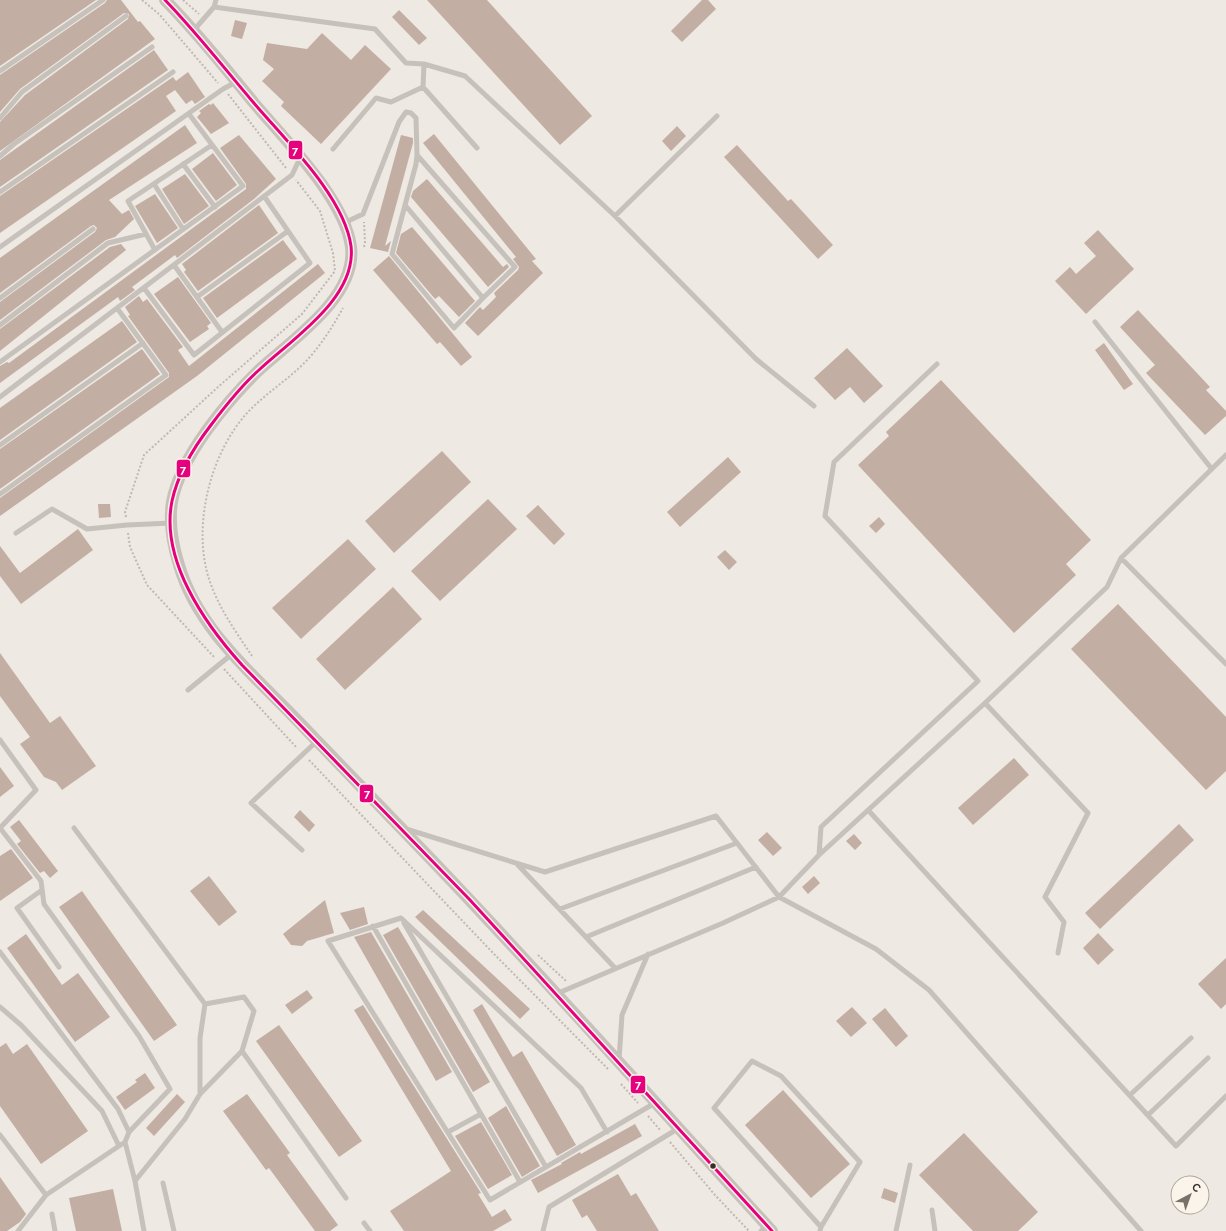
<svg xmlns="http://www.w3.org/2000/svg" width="1226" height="1231" font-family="Raleway,sans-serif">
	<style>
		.building { fill: #c3aea3 }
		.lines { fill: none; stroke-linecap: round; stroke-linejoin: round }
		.path { stroke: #c0b9b3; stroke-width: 2; stroke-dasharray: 2 2; stroke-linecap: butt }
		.service { stroke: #c7c1bb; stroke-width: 5 }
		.tertiary { stroke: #c7c1bb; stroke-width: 12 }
		.bus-1-casing { stroke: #fbf4ea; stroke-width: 6 }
		.bus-1 { stroke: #e5007d; stroke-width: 3 }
		.bus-dot { fill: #392f29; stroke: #fbf4ea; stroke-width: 1.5 }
		.line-badge { stroke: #fbf4ea; stroke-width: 1.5 }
		.badge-label { font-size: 11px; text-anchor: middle; font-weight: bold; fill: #fff }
	</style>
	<rect width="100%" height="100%" fill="#eee9e2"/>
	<path class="building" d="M 0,0 L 96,0 L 0,66 Z
		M 107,0 L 121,0 L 138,22 L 140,21 L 155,39 L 0,151 L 0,122 L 25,95 L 128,19 L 129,14 L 124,13 L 20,89 L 0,112 L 0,75 L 105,3 Z
		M 427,0 L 487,0 L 592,116 L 560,145 Z
		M 702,0 L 708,0 L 716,9 L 682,42 L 671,31 Z
		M 399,10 L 427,38 L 419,45 L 392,17 Z
		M 235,20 L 247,23 L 242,39 L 231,36 Z
		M 322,33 L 351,60 L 365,45 L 391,69 L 321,144 L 281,106 L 284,102 L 262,81 L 274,69 L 263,60 L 267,43 L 307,49 Z
		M 154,50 L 168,70 L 0,187 L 0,160 Z
		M 188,72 L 205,97 L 195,104 L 192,100 L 186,104 L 175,90 L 166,96 L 176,111 L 0,233 L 0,196 L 173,77 L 176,81 Z
		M 213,103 L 229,123 L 211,134 L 197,117 L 201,113 L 199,111 L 209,104 L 211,105 Z
		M 185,125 L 197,143 L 109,200 L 122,214 L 129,210 L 134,219 L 115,237 L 106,240 L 0,320 L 0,302 L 95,232 L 97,228 L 94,225 L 91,226 L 0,293 L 0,258 Z
		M 677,126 L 686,136 L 671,151 L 662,141 Z
		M 434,134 L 536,259 L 532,261 L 543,273 L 478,336 L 465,323 L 480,307 L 483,310 L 496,297 L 494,293 L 518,270 L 519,267 L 513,259 L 516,257 L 423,143 Z
		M 239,135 L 276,179 L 254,199 L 177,258 L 175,255 L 132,287 L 135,290 L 120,301 L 118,297 L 0,383 L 0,366 L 7,362 L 9,363 L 246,189 L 246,184 L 220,148 Z
		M 401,135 L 413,138 L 413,143 L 385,246 L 391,241 L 388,252 L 370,248 Z
		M 737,145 L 788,201 L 791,199 L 833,245 L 818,259 L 724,157 Z
		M 213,153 L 237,185 L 216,201 L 192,169 Z
		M 185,174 L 209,206 L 184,224 L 162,189 Z
		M 427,179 L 503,267 L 507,264 L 509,267 L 488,287 L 411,197 L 413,191 Z
		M 155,194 L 178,228 L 157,243 L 135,206 Z
		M 259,205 L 278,233 L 198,291 L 184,272 L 186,270 L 182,264 Z
		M 412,227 L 475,301 L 459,317 L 439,296 L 435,299 L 396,253 L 401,234 Z
		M 1098,230 L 1134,269 L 1086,314 L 1055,281 L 1070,267 L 1076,274 L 1096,256 L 1084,243 Z
		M 283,240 L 297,259 L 217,318 L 203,298 Z
		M 121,244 L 126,250 L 0,351 L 0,329 L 110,247 Z
		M 389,256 L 472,357 L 461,366 L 440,342 L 437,344 L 373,270 Z
		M 318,264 L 325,273 L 197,376 L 0,516 L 0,498 L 169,377 L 169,373 L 128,316 L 130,315 L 125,307 L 139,296 L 143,302 L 147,299 L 183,347 L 178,350 L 189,366 Z
		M 178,277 L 211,323 L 207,326 L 209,329 L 190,342 L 154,294 Z
		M 1138,310 L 1210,387 L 1206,390 L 1226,411 L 1226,416 L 1205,435 L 1146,373 L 1155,365 L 1120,327 Z
		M 122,321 L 137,342 L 0,440 L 0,408 Z
		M 1104,343 L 1133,384 L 1124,390 L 1095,350 Z
		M 847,348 L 883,386 L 864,403 L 850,387 L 835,400 L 814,378 Z
		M 142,349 L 160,374 L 0,489 L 0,449 Z
		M 941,380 L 1091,540 L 1066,564 L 1076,575 L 1014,633 L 858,465 L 889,436 L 886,432 Z
		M 442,451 L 471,482 L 394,553 L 365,521 Z
		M 728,457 L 741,472 L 680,527 L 667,512 Z
		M 488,499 L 517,529 L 440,601 L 411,571 Z
		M 98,504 L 110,504 L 111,517 L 99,518 Z
		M 538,505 L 565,534 L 554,545 L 526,516 Z
		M 879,517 L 885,524 L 876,533 L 869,526 Z
		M 78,529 L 93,550 L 21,604 L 0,576 L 0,546 L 20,573 Z
		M 348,539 L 376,569 L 301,639 L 272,608 Z
		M 725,550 L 737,562 L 729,570 L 717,557 Z
		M 393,587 L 422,619 L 345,690 L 316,659 Z
		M 1118,604 L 1226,717 L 1226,771 L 1206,790 L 1071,649 Z
		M 0,653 L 50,723 L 60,716 L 96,766 L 62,790 L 56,782 L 44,777 L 20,744 L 30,737 L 0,696 Z
		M 1014,758 L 1029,775 L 973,825 L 958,808 Z
		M 0,767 L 14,786 L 0,797 Z
		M 300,810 L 315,825 L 309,832 L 294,817 Z
		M 19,820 L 58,871 L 50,878 L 44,871 L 40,873 L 17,844 L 21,841 L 10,827 Z
		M 1179,824 L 1194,840 L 1100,929 L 1085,913 Z
		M 767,832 L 782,848 L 773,856 L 758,840 Z
		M 854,834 L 862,843 L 855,850 L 846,841 Z
		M 11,849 L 33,878 L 0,901 L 0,856 Z
		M 209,876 L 237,912 L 219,926 L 190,891 Z
		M 814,876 L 820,883 L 808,894 L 802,887 Z
		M 82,891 L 177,1025 L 154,1041 L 59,907 Z
		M 325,900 L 334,933 L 307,941 L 302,946 L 291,945 L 283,934 Z
		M 364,907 L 368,924 L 350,930 L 340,913 Z
		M 423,910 L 530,1009 L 520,1019 L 415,917 Z
		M 398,927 L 490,1082 L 473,1092 L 383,935 Z
		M 371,932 L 452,1072 L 436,1081 L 354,937 Z
		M 1098,933 L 1114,950 L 1098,965 L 1083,948 Z
		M 26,934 L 62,985 L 78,973 L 110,1017 L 75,1042 L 7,948 Z
		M 1226,958 L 1226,1004 L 1221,1009 L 1198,984 Z
		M 307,990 L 313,998 L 292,1014 L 285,1005 Z
		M 482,1004 L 513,1057 L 522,1051 L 576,1145 L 557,1156 L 473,1010 Z
		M 363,1005 L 481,1193 L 478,1194 L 492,1217 L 505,1209 L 512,1220 L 493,1231 L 404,1231 L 390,1211 L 451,1171 L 354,1010 Z
		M 852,1007 L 867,1023 L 851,1037 L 836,1021 Z
		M 885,1008 L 908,1036 L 896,1047 L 872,1019 Z
		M 279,1025 L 362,1141 L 339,1157 L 256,1041 Z
		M 6,1043 L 13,1054 L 27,1044 L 88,1131 L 41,1164 L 0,1106 L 0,1047 Z
		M 145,1073 L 155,1088 L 125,1110 L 116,1097 L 137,1082 L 135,1080 Z
		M 783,1090 L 850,1164 L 811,1198 L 745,1125 Z
		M 177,1094 L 185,1102 L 154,1136 L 146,1128 Z
		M 247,1094 L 290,1153 L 287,1155 L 338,1225 L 330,1231 L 315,1231 L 269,1168 L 266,1170 L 223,1111 Z
		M 506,1106 L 540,1166 L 522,1177 L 488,1118 Z
		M 481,1122 L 512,1175 L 488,1189 L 455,1136 Z
		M 635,1124 L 642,1136 L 538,1193 L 531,1180 L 562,1164 L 561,1163 L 580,1152 L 581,1154 Z
		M 964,1133 L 1038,1212 L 1018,1231 L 973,1231 L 919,1175 Z
		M 618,1174 L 631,1196 L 636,1193 L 659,1231 L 597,1231 L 587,1215 L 582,1218 L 572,1200 Z
		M 0,1177 L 26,1214 L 20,1222 L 7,1231 L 0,1231 Z
		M 884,1188 L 898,1193 L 895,1203 L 881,1198 Z
		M 113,1189 L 122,1231 L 76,1231 L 69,1198 Z"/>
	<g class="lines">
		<path class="path" d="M 142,0 L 159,14 L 218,83
			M 183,0 L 199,14
			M 228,94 L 286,168
			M 364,247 L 365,242 L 364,222
			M 126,517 L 125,512 L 144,455 L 218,387 L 302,314 L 335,271 L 333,253 L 320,211 L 296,180
			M 128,533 L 130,547 L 147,585 L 215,658
			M 252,656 C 236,632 218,607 209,579 C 192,526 210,453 248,412 C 267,392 291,378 309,358 C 323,342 333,326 343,308
			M 224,669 L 297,748
			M 309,760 L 494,954 L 609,1070
			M 538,955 L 566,981
			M 621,1084 L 638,1103
			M 648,1116 L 661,1131
			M 670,1142 L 715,1195 L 749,1231"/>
		<path class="service" d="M 214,7 L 216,0
			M 194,30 L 214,7 L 375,29 L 406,63 L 424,64 L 465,76 L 615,216 L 756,359 L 814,406
			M 0,71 L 103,0
			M 423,87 L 424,64
			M 0,118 L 22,92 L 126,16
			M 333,149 L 376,98 L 391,102 L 423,87 L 477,148
			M 417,155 L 416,164 L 392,254 L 454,328 L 483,298
			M 0,156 L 14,144 L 152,47
			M 183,164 L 215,207
			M 154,184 L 183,229
			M 0,192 L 173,72
			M 615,216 L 717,116
			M 344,223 L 363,214 L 399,122 L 406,112 L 411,113 L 416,118 L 417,155 L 515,267 L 483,298 L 405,205
			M 0,247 L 223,89 L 236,82
			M 155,250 L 128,201 L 212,145
			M 174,265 L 222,332
			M 144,288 L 194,355 L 310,263 L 264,196
			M 197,297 L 288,231
			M 0,298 L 93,229
			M 1095,322 L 1211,468
			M 0,325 L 108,243 L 146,234
			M 0,362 L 243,186 L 189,114
			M 0,397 L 292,175 L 300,158
			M 0,445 L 143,343
			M 0,494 L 166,375 L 117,308
			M 16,533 L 52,509 L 87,529 L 127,525 L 172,523
			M 1121,558 L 1226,664
			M 188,690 L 232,654
			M 985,703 L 1088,813 L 1045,897 L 1064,922 L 1058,953
			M 0,740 L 36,790 L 0,828 L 41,881 L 44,904 L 139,1036 L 170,1089 L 129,1132
			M 868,810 L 1176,1146 L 1226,1096
			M 74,828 L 205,1004 L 244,997 L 254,1011 L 242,1051 L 200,1094 L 185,1119 L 135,1181
			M 406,829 L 545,872 L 716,816 L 779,897 L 876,949 L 929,990 L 1141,1231
			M 302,850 L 251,803 L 317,741
			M 819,855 L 821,827 L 978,681 L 825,516 L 834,462 L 937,364
			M 517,864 L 615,968
			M 42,890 L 17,908 L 59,967
			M 560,909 L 737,843
			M 404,923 L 546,1167
			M 373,926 L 520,1182
			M 586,937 L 756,867
			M 0,952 L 118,1109 L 129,1132 L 125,1142 L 135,1181 L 144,1231
			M 556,994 L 723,923 L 779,897 L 819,855 L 985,703 L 1107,587 L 1121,558 L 1226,455
			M 0,1007 L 21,1025 L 102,1111 L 119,1146
			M 242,1051 L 346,1198
			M 619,1060 L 622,1015 L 648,954
			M 200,1094 L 200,1038 L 205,1004
			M 1130,1095 L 1191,1038
			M 1148,1115 L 1208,1058
			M 448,1132 L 481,1114
			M 607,1132 L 581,1088 L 401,918 L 328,941 L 490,1200 L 643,1110 L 655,1103
			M 0,1135 L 46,1195
			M 163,1183 L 174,1231
			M 932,1210 L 935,1231
			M 52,1214 L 55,1231
			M 364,1223 L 370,1231
			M 18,1231 L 46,1195 L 122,1144
			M 543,1231 L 549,1207 L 679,1128
			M 761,1231 L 766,1225
			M 820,1231 L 821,1227 L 714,1108 L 752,1061 L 781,1076 L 860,1162 L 821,1227
			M 896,1231 L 910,1165"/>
		<path class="tertiary" d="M 165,0 C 197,32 225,68 254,103 C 285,140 345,199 351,247 C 357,297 292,340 259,370 C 227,401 180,457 172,502 C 169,522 173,546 179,565 C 197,627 249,671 293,716 C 337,762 382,808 426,854 C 544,977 657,1105 772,1231"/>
		<g class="bus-1-casing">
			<path id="bus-1" d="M 165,0 C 196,32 224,68 253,102 C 285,140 344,196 351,246 C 357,298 292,339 259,370 C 241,386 226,405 211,425 C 194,447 178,473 172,501 C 160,560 205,624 242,665 L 470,900 L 772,1231"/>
		</g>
		<use href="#bus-1" class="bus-1"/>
	</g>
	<circle class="bus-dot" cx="713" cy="1166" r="3.5"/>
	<g class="line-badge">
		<rect x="288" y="140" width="15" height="20" rx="4" fill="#e5007d"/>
		<rect x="176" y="459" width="15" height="19" rx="4" fill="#e5007d"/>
		<rect x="359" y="784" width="15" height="19" rx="4" fill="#e5007d"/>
		<rect x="630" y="1075" width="16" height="19" rx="4" fill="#e5007d"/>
	</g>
	<g class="badge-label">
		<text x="295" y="154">7</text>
		<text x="183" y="473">7</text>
		<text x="367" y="797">7</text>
		<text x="638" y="1088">7</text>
	</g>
	<g transform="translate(1190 1195) rotate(41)"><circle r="19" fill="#fbf4ea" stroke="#ada59d"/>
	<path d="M0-3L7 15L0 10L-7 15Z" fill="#78706a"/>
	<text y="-6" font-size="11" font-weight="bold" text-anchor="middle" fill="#392f29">С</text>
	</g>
</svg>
